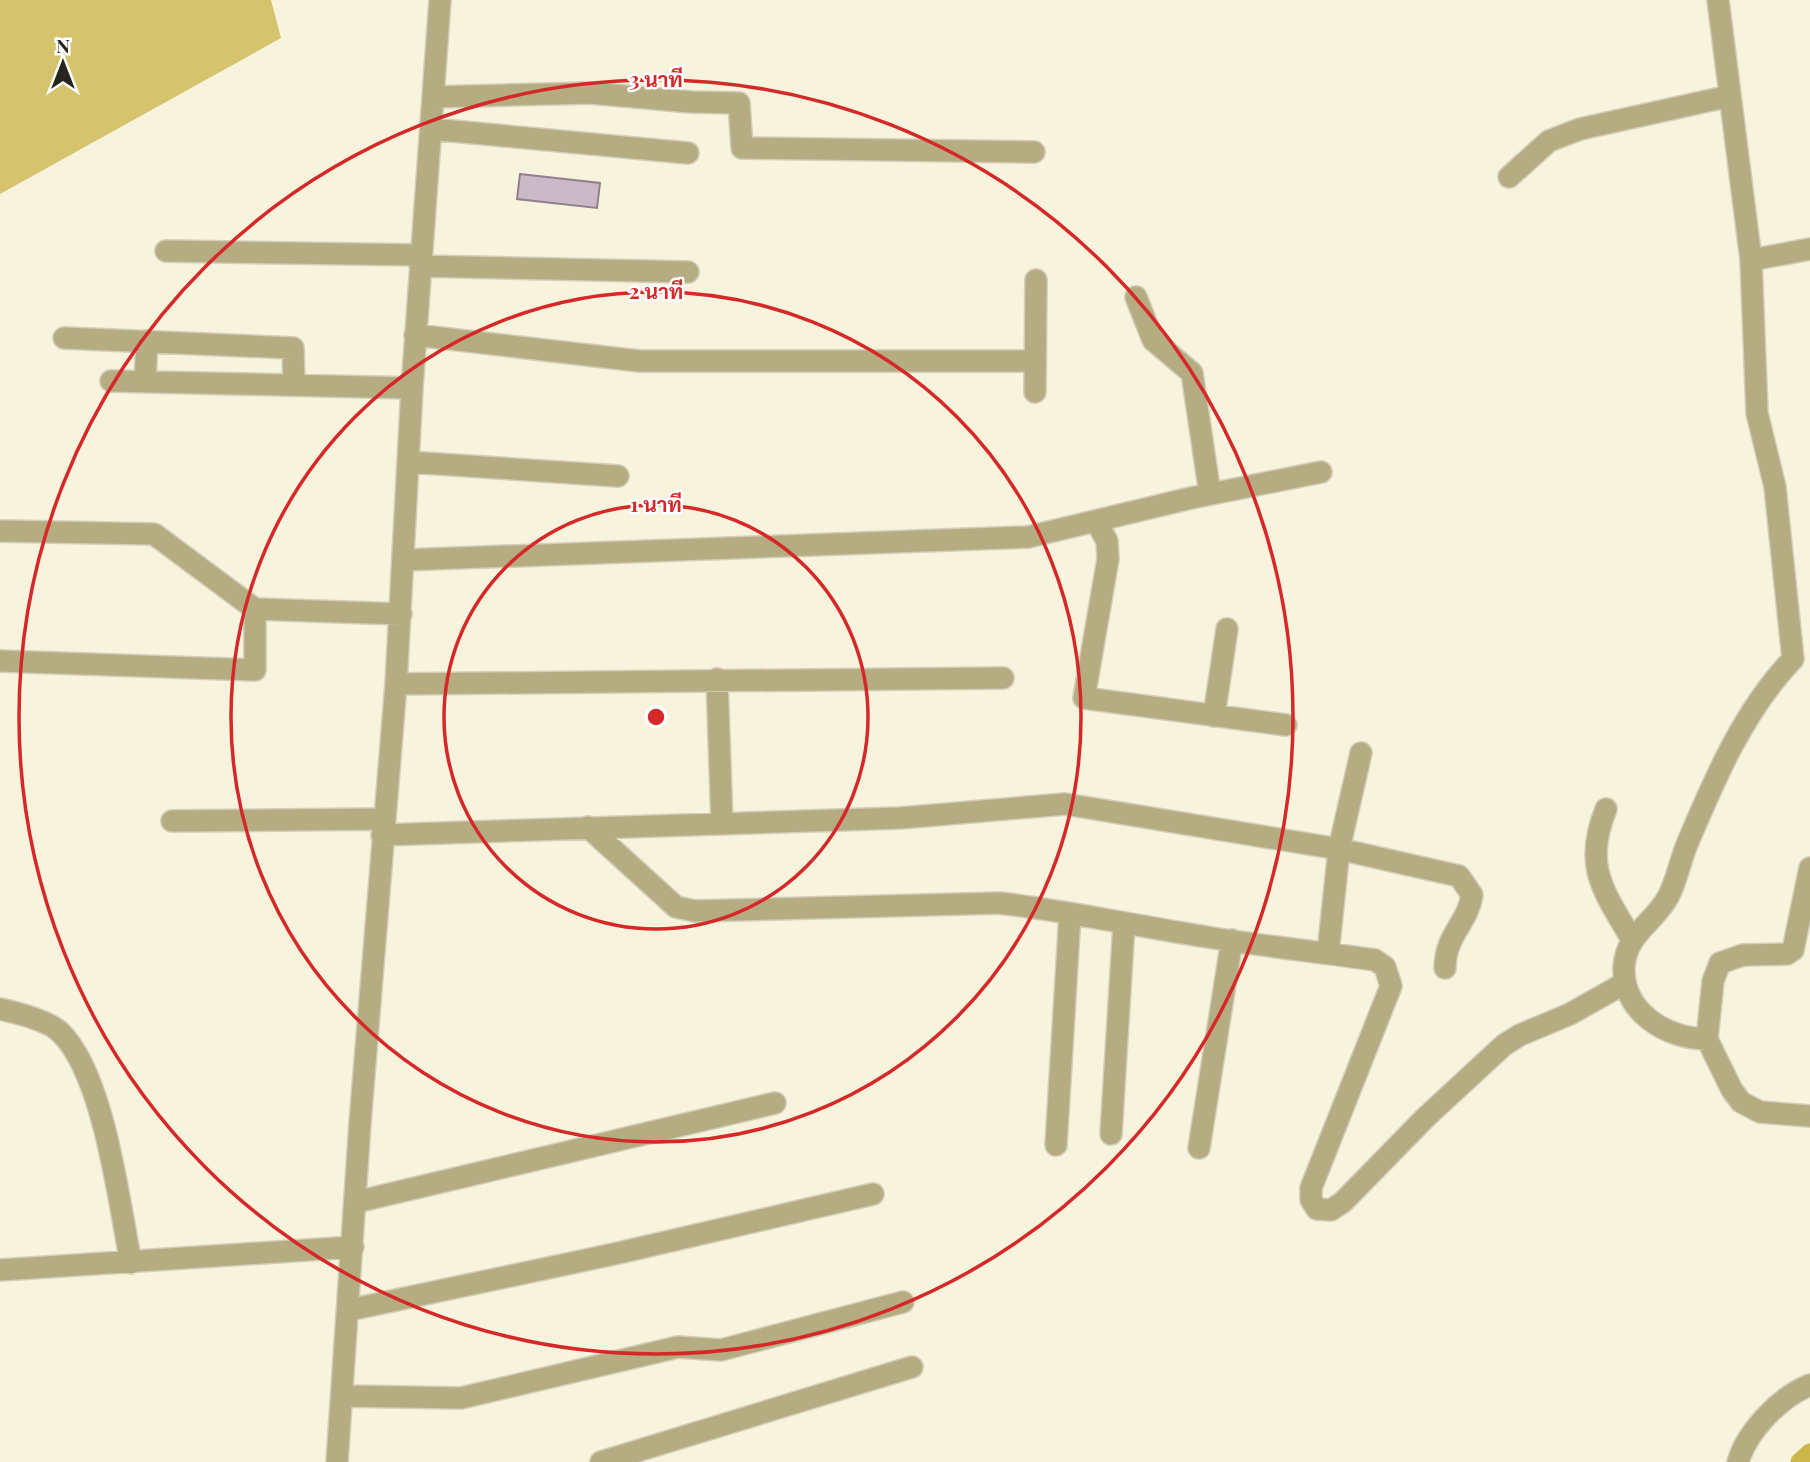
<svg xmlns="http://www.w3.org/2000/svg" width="1810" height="1462" font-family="'Playfair Display',Sarabun,serif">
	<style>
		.green { fill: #d6c36e }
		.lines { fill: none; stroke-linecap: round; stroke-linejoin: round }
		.canal { stroke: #ccb549; stroke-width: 19 }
		.building { fill: #ccb9c8; stroke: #92808e; stroke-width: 2 }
		.minor-casing { stroke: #d2ceba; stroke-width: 24 }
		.minor { stroke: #b5ac82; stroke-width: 21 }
		.ring { fill: none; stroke: #d62828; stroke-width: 3.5 }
		.centre { fill: #d62828; stroke: #fff; stroke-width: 3.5 }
		.ring-label { font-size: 21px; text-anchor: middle; font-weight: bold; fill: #d62828; stroke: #fff; stroke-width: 5; stroke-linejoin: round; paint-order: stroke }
	</style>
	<rect width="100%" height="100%" fill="#f7f3dc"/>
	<path class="green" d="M 0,0 L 271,0 L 281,38 L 0,194 Z"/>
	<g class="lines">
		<path class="canal" d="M 1800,1462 L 1810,1453"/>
	</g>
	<path class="building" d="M 520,174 L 600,183 L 597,208 L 517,199 Z"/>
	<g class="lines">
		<g class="minor-casing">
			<path id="minor" d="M 1718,0 L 1751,260 L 1757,413 L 1775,487 L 1793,659
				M 433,97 L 590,93 L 691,102 L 739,103 L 742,148 L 1034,152
				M 431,129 L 688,153
				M 1509,177 L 1549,141 L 1580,129 L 1730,96
				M 166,251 L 421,255
				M 1751,260 L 1810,249
				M 420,266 L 688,272
				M 1136,297 L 1153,340 L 1192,373 L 1210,494
				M 415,335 L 639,361 L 1035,361
				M 64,338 L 293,348 L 294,385
				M 111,381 L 412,388
				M 145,382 L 147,341
				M 1035,392 L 1036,280
				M 408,462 L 618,476
				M 1096,521 L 1107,541 L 1108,559 L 1084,698 L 1286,725
				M 0,531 L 154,534 L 255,609 L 401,614
				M 404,560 L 1028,537 L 1191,498 L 1321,472
				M 0,661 L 255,670 L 255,609
				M 717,679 L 722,824
				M 396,684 L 1003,678
				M 1214,716 L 1227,629
				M 1606,809 C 1583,866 1603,890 1631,938
				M 172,821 L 384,819
				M 588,827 L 676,907 L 695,911 L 999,903 C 1062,910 1126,924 1189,934 C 1251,945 1313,951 1375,960 L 1385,967 L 1391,986 L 1311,1188 L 1311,1200 L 1317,1209 L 1331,1210 L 1343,1202 L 1425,1118 L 1504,1045 L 1520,1035 L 1570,1014 L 1625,983
				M 382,835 L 900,818 L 1065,804 L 1339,849 L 1459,876 L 1472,895 C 1468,923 1445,935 1445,968
				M 1810,868 L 1793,950 L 1787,954 L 1743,955 L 1720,963 L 1713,981 L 1707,1039 L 1732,1090 L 1741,1102 L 1760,1112 L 1810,1116
				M 1328,953 L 1339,849 L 1361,753
				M 0,1009 C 18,1013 47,1020 60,1032 C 104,1074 119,1203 131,1263
				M 1707,1039 C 1667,1039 1622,1012 1624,967 C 1626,934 1653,924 1668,897 C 1677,881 1680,860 1688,842 C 1715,778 1744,710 1793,659
				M 1111,1134 L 1124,924
				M 1056,1145 L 1070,914
				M 1199,1148 L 1232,940
				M 356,1202 L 775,1103
				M 0,1270 L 353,1247
				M 349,1310 L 614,1254 L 873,1194
				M 342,1396 L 461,1398 L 678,1347 L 721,1350 L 903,1302
				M 337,1462 L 360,1123 L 396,684 L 412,388 L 440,0
				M 601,1462 L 912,1367
				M 1738,1462 C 1747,1431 1780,1397 1810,1385"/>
		</g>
		<use href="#minor" class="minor"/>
	</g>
	<g class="ring">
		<circle cx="656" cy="717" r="212"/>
		<circle cx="656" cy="717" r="425"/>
		<circle cx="656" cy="717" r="637"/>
	</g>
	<circle cx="656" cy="717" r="10" class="centre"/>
	<g class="ring-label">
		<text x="656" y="87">3 นาที</text>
		<text x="656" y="299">2 นาที</text>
		<text x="656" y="512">1 นาที</text>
	</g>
	<g transform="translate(63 63)" stroke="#ffffff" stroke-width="5" paint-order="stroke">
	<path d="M0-5L12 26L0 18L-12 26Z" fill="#27251d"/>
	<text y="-10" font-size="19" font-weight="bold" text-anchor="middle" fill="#27251d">N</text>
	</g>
</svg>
